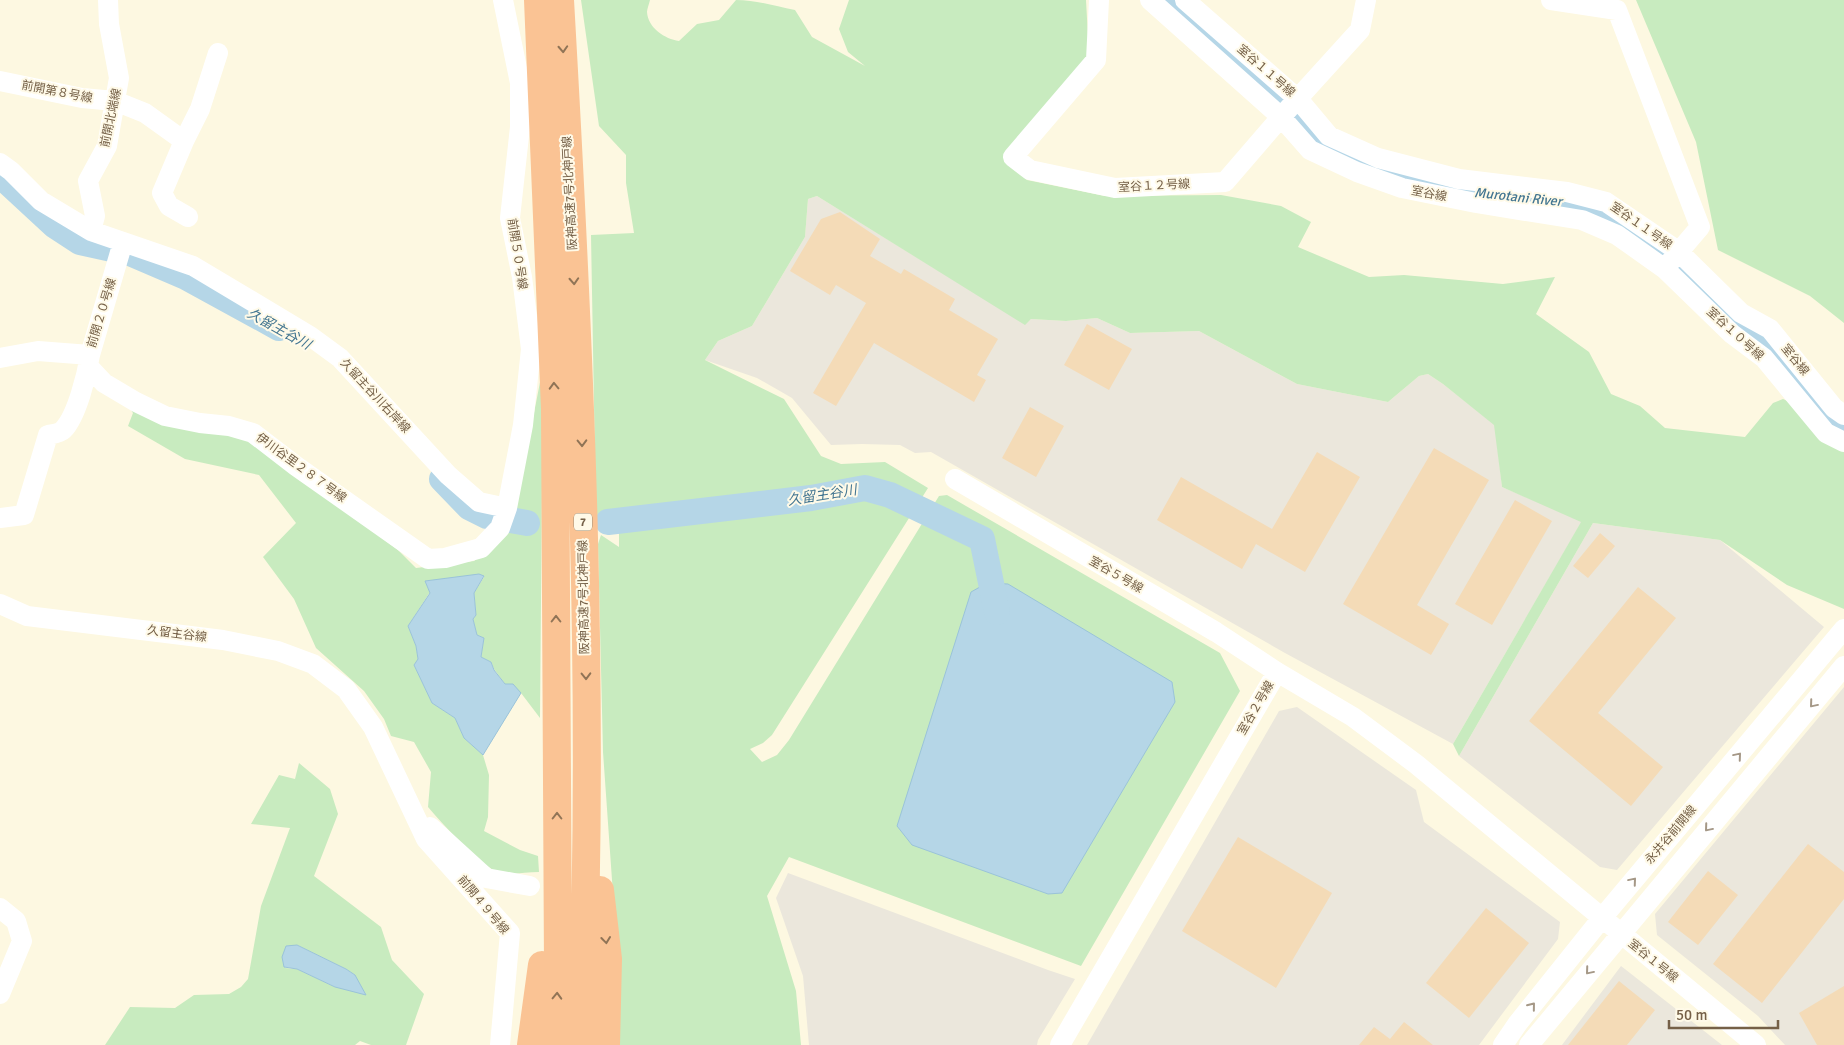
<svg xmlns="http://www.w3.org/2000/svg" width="1844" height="1045" font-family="Signika,'Noto Sans JP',sans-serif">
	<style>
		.industrial { fill: #ebe7dc }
		.green { fill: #c8ebbf; fill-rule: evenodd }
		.water { fill: #b5d6e7; stroke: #9ac3d9 }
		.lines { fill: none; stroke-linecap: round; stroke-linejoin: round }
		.river { stroke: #b5d6e7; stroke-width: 26 }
		.building { fill: #f4dbb7 }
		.minor { stroke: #fff; stroke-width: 20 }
		.highway { stroke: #fac394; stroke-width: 28 }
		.oneway { stroke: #907456 }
		.oneway2 { stroke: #a59887 }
		.labels { text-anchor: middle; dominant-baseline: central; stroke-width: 4; stroke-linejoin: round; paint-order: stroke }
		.shield { fill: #fffae8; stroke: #9e8e77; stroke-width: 1 }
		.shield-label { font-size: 11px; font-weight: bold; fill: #756047 }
		.street-label { font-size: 12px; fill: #756047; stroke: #fffae8 }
		.water-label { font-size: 14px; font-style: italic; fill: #427591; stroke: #fffae8 }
	</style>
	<rect width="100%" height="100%" fill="#fdf8e1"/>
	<path class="industrial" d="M 817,196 L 1025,324 L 1031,319 L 1066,321 L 1097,318 L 1130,333 L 1199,331 L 1297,384 L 1388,402 L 1419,376 L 1428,374 L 1443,384 L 1495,425 L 1502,487 L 1582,521 L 1453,744 L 1285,653 L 931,452 L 915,453 L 900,445 L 862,444 L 831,445 L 792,398 L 757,378 L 705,360 L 718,341 L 752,326 L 805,237 L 808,199 Z
		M 1593,523 L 1720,540 L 1824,627 L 1617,870 L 1600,867 L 1459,756 Z
		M 1844,687 L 1844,1045 L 1785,1045 L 1758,1016 L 1657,935 L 1655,914 Z
		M 1297,707 L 1416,790 L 1424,822 L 1560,922 L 1558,939 L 1479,1045 L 1087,1045 L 1279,711 Z
		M 788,873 L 1048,970 L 1075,979 L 1038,1040 L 1037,1045 L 809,1045 L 803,976 L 776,898 Z
		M 1621,966 L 1722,1045 L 1562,1045 Z"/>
	<path class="green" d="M 581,0 L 650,0 C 649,4 647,9 647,12 C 648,28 665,39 679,41 L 697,24 L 719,20 L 736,0 C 756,0 774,6 795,10 L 812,37 L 865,66 L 848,52 L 839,29 L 849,0 L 1086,0 L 1089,56 L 1004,159 L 1027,180 L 1105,196 L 1221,195 L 1281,206 L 1311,222 L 1298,247 L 1369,277 L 1404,275 L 1503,284 L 1555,277 L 1536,314 L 1589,352 L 1611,394 L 1640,406 L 1665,428 L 1745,437 L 1773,403 L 1783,399 L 1792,403 L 1844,450 L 1844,609 L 1787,585 L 1720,540 L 1593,523 L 1459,756 L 1453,744 L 1581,522 L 1502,487 L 1494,425 L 1443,384 L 1428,374 L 1419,376 L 1388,402 L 1297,384 L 1199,331 L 1130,333 L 1097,318 L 1066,321 L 1031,319 L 1025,325 L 817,196 L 808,199 L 805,237 L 752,326 L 718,341 L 705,360 L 784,399 L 821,456 L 841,464 L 885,462 L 928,488 L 772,735 L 763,743 L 750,749 L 762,762 L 777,755 L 789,740 L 939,496 L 947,495 L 1220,653 L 1240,691 L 1081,966 L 789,857 L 767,896 L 796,991 L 801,1045 L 615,1045 L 617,951 L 603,752 L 598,544 L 601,535 L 619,547 L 619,530 L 699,523 L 864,497 L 876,498 L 888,503 L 898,489 L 866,482 L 596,518 L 591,235 L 634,233 L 626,183 L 626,155 L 599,126 Z
		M 1636,0 L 1844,0 L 1844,323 L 1810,296 L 1718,250 L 1696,142 Z
		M 543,367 L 540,718 L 521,693 L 505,684 L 494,669 L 491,662 L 481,657 L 484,638 L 477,635 L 473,619 L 476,615 L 474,593 L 484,577 L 425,581 L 430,592 L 408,626 L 416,646 L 418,659 L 414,665 L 432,703 L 455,718 L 464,738 L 483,755 L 489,775 L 488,817 L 484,831 L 520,850 L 538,856 L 539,872 C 527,872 512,875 500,873 C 483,869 440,821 428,807 L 431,772 L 414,742 L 391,736 L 384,719 L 364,691 L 316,648 L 294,599 L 263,557 L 296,523 L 259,475 L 185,459 L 128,426 L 133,413 L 127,404 L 247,436 L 398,550 L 416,568 L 474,561 L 511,530 Z
		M 299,763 L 330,789 L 338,814 L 314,876 L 381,927 L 392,960 L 424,994 L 406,1045 L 371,1045 L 360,1041 L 355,1045 L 105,1045 L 130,1007 L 175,1008 L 194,995 L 229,994 L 241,987 L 248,979 L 261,906 L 290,828 L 251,824 L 279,775 L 295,779 ZM 297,945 L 346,969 L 355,975 L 335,987 L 297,969 L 285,968 Z"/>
	<path class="water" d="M 479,574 L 484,576 L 474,593 L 476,615 L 473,619 L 477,635 L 484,638 L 481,657 L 491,662 L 494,670 L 505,684 L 513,684 L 521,693 L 483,755 L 464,738 L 455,718 L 432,703 L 414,665 L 418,659 L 416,646 L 408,626 L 430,593 L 425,581 Z
		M 987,583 L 1008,584 L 1172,682 L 1175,702 L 1062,893 L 1048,894 L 912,845 L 897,826 L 971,592 Z
		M 297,945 L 346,969 L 355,975 L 366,995 L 335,987 L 297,969 L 284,967 L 282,957 L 286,946 Z"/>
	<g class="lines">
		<path class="river" d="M 1169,0 L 1251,72 L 1321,141 L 1377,167 L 1439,186 L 1492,197 L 1580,204 L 1613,218 L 1683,268 L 1736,322 L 1776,356 L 1831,424 L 1844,429
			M 0,175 L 54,225 L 80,242 L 130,253 L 186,277 L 279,328
			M 442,479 L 469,507 L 487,516 L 527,523
			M 608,522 L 811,498 L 865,488 L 890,495 L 982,539 L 997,612"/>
	</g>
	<path class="building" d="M 840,212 L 880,239 L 870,256 L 901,274 L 904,269 L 955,299 L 949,310 L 998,339 L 977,375 L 986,380 L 974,402 L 874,343 L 836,406 L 813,393 L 866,303 L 836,285 L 830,295 L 790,271 L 821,219 Z
		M 1087,324 L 1132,349 L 1109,390 L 1064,365 Z
		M 1030,407 L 1064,426 L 1036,477 L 1002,458 Z
		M 1434,448 L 1489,480 L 1417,605 L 1449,624 L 1431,655 L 1343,604 Z
		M 1317,452 L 1360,477 L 1305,572 L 1256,544 L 1242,569 L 1157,520 L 1181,477 L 1272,529 Z
		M 1515,500 L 1552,521 L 1492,625 L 1455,604 Z
		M 1600,533 L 1615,546 L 1588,578 L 1573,566 Z
		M 1638,587 L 1676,618 L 1598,713 L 1663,767 L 1631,806 L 1529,721 Z
		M 1238,837 L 1332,893 L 1276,988 L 1182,931 Z
		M 1808,844 L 1844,872 L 1844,899 L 1762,1003 L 1713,964 Z
		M 1708,871 L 1738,895 L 1698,945 L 1668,922 Z
		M 1486,908 L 1529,943 L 1469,1018 L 1426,983 Z
		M 1619,981 L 1655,1010 L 1627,1045 L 1568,1045 Z
		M 1844,986 L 1844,1045 L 1817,1045 L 1799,1013 Z
		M 1404,1022 L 1433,1045 L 1359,1045 L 1374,1027 L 1390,1039 Z"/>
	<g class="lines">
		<path class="minor" d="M 1099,0 L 1096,60 L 1013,157 L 1030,170 L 1115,188 L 1225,182 L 1281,117 L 1360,30 L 1366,0
			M 1150,0 L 1281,117 L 1310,150 L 1357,172 L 1402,188 L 1476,203 L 1582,220 L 1617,235 L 1665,269 L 1732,334 L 1764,358 L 1826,433 L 1844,442
			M 1185,0 L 1298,99 L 1329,136 L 1378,158 L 1459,179 L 1567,192 L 1606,202 L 1678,251 L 1741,313 L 1770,329 L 1834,408 L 1844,415
			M 1551,0 L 1617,10 L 1700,227 L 1671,261
			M 0,81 L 82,98 L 115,101 L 145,113 L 184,141 L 162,193 L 169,206 L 188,217
			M 184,141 L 200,109 L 218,53
			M 0,163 L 11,171 L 41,201 L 91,231 L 193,266 L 310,336 L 340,358 L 448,475 L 479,502 L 507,508
			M 91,231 L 95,216 L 88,181 L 107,146 L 119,78 L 109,24 L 108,0
			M 0,358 L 38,351 L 90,355 L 123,242
			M 88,366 L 104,383 L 136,402 L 165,416 L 200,423 L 229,426 L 253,433 L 296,466 L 428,559 L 445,558 L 481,548 L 500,528 L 507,508 L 523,425 L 531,349 L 522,277 L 510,218 L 520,127 L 520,83 L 503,0
			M 955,479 L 1216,632 L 1277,672
			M 0,518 L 24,515 L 48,435 C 53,434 60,433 63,430 C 77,416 87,374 90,355
			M 0,604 L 27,616 L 223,640 L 278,651 L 313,664 L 346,689 L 373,727 L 426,839 L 510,933 L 500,1045
			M 430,827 L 486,878 L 530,886
			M 0,908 L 16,921 L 22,941 L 0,994
			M 1060,1045 L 1277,672 L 1353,717 L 1416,764 L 1756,1045
			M 1503,1045 L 1518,1023 L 1602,918 L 1844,629
			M 1529,1045 L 1844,666"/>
		<path class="highway" d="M 538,0 L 555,409 L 558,968 L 554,1045
			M 560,0 C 580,348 596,697 581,1045
			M 600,890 L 608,959 L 606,1045
			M 531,1045 L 542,965"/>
	</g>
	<defs><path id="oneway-chevron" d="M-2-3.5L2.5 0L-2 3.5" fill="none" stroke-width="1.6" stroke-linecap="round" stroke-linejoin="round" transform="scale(1.25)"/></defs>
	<g class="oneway">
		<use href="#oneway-chevron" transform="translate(563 49) rotate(87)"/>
		<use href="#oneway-chevron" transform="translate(574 281) rotate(87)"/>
		<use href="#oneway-chevron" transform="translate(554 386) rotate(-92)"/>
		<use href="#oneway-chevron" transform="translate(582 443) rotate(89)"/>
		<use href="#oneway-chevron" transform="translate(556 619) rotate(-90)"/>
		<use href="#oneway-chevron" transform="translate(586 676) rotate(89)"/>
		<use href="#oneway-chevron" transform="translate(557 816) rotate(-90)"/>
		<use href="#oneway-chevron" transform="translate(606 940) rotate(83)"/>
		<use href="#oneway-chevron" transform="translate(557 996) rotate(-88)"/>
	</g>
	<g class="oneway2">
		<use href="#oneway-chevron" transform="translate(1813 704) rotate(130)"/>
		<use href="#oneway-chevron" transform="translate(1738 756) rotate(-50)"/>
		<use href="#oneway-chevron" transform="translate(1708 828) rotate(130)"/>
		<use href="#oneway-chevron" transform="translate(1633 881) rotate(-50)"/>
		<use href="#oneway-chevron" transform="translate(1589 971) rotate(130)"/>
		<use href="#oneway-chevron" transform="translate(1532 1006) rotate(-51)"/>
	</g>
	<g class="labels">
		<rect class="shield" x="574" y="513.5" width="18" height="17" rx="4"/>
		<g class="shield-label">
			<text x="583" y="522">7</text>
		</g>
		<g class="street-label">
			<text transform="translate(1266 71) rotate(41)">室谷１１号線</text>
			<text transform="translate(57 92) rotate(11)">前開第８号線</text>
			<text transform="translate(111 118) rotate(-78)">前開北端線</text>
			<text transform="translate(1154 186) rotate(-3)">室谷１２号線</text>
			<text transform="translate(570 193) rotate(-93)">阪神高速7号北神戸線</text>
			<text transform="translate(1429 194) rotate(11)">室谷線</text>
			<text transform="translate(1641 226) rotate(35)">室谷１１号線</text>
			<text transform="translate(517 254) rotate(81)">前開５０号線</text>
			<text transform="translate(102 313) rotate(-73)">前開２０号線</text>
			<text transform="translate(1735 334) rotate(42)">室谷１０号線</text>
			<text transform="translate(1795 360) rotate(51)">室谷線</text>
			<text transform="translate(375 396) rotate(47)">久留主谷川右岸線</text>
			<text transform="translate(301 468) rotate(36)">伊川谷里２８７号線</text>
			<text transform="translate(1116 575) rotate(30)">室谷５号線</text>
			<text transform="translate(584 597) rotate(-91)">阪神高速7号北神戸線</text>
			<text transform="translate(177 634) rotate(7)">久留主谷線</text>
			<text transform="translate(1256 708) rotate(-60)">室谷２号線</text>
			<text transform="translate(1671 835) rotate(-50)">永井谷前開線</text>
			<text transform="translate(483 905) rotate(50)">前開４９号線</text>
			<text transform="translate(1653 961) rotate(39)">室谷１号線</text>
		</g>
		<g class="water-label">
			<text transform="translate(1518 197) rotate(6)">Murotani River</text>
			<text transform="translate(279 329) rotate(29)">久留主谷川</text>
			<text transform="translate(822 495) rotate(-9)">久留主谷川</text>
		</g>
	</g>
	<path d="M1669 1020v8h109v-8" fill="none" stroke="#756047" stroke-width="2.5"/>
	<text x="1676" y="1020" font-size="15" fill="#756047" stroke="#fffae8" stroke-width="4" paint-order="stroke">50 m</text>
</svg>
